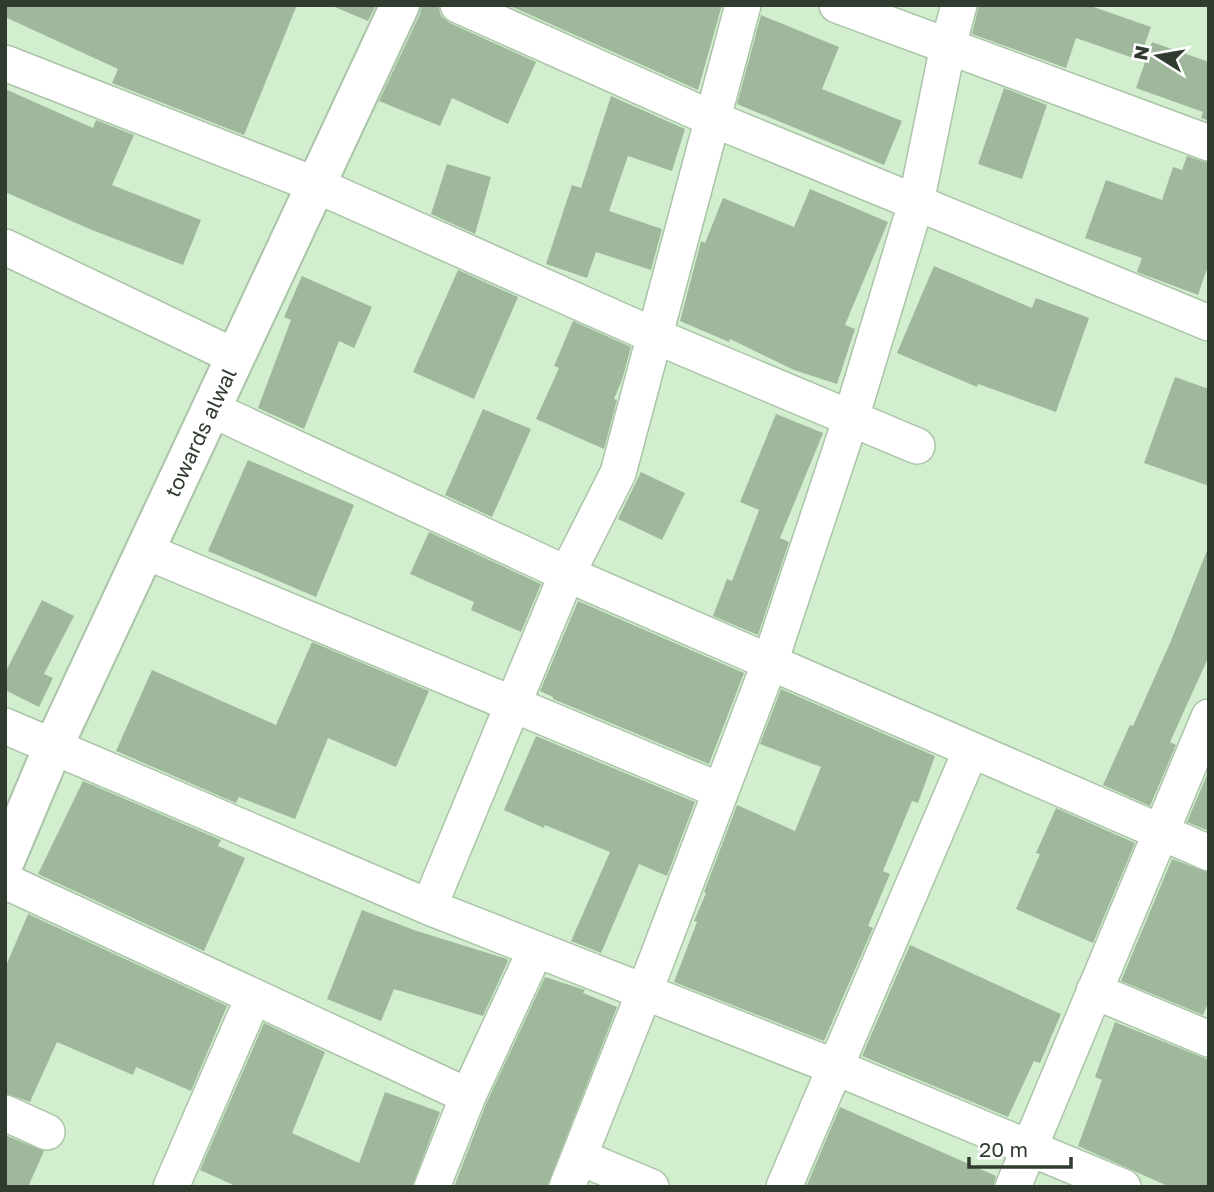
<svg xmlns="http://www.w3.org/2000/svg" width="1214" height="1192" font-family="'Golos Text',sans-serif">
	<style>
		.building { fill: #9fb89c }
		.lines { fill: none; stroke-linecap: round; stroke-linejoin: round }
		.street-casing { stroke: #aac4a7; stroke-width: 38 }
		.secondary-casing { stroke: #aac4a7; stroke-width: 42 }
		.street { stroke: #fff; stroke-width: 35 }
		.secondary { stroke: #fff; stroke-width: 38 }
		.labels { text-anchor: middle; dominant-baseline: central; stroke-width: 5; stroke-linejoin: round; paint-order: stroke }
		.street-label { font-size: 21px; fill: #313c30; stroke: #fff }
	</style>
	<rect width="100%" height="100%" fill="#d3eecf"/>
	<path class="building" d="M 5,5 L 297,5 L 244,135 L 112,83 L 118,69 L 5,17 Z
		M 330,5 L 376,5 L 368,21 Z
		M 422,5 L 438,5 L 441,16 L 450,23 L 536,62 L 508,124 L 452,98 L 440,126 L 379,101 L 420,14 Z
		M 508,5 L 722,5 L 698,90 Z
		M 979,5 L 1088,5 L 1151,27 L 1139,60 L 1076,38 L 1066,68 L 972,34 Z
		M 761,15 L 839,47 L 822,89 L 902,121 L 884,165 L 737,104 Z
		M 1152,42 L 1209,62 L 1209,121 L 1201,118 L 1203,112 L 1136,88 Z
		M 1004,88 L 1047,105 L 1022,179 L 978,164 Z
		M 5,89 L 93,128 L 96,120 L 134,135 L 112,185 L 201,220 L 183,265 L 92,230 L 5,192 Z
		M 611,96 L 685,129 L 672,171 L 628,156 L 609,211 L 662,229 L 651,270 L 596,252 L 587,278 L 546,264 L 572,185 L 581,188 Z
		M 1187,156 L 1209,163 L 1209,263 L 1198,295 L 1137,272 L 1142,258 L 1085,238 L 1106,180 L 1162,200 L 1173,167 L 1182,170 Z
		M 447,164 L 491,177 L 475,234 L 431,214 Z
		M 810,189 L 888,222 L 845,325 L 855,329 L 837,384 L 794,370 L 730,339 L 729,342 L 680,321 L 701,241 L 705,243 L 723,198 L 794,227 Z
		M 934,266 L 1032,308 L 1036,298 L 1089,318 L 1056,412 L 978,384 L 977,387 L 897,353 Z
		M 458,270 L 518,297 L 474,399 L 413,372 Z
		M 302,276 L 372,307 L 354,348 L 339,341 L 304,429 L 258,408 L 291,320 L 284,317 Z
		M 573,321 L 631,347 L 622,380 L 614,399 L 617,400 L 604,449 L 536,419 L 559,368 L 554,366 Z
		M 1175,377 L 1209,389 L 1209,486 L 1144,463 Z
		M 483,409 L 531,429 L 492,517 L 445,495 Z
		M 776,414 L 823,433 L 780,538 L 789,542 L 758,635 L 713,616 L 727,579 L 732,581 L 759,510 L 740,502 Z
		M 248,460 L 354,505 L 316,597 L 208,551 Z
		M 641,472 L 685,493 L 662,540 L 618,519 Z
		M 429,532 L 541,584 L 521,632 L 471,610 L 474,602 L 410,574 Z
		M 1208,548 L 1209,656 L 1170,742 L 1176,745 L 1150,806 L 1103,785 L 1130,725 L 1133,726 L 1170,643 Z
		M 42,600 L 74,616 L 44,674 L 53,678 L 39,707 L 5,690 L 5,673 Z
		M 578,601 L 744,673 L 709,764 L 553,699 L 553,697 L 540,691 Z
		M 312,642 L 429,691 L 396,767 L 328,738 L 295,819 L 239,797 L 236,803 L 116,751 L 152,670 L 276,725 Z
		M 781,689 L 935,756 L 918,803 L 912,801 L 883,871 L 890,874 L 868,926 L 873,928 L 824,1041 L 674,982 L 697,922 L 694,921 L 706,893 L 704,892 L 737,805 L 795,831 L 821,767 L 760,744 Z
		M 536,736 L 695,802 L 667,876 L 639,864 L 601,953 L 571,941 L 610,852 L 545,825 L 544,828 L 504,810 Z
		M 1209,770 L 1209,831 L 1187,822 Z
		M 83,781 L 221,840 L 218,846 L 245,858 L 204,951 L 38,874 Z
		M 1056,808 L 1135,843 L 1093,943 L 1016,909 L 1040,854 L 1036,853 Z
		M 1172,859 L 1209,873 L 1209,1001 L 1203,1015 L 1121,981 Z
		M 362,910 L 414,930 L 507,959 L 508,961 L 483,1016 L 394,989 L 381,1021 L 327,999 Z
		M 28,914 L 227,1006 L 191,1091 L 136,1067 L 133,1075 L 57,1042 L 30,1102 L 5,1093 L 5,968 Z
		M 910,945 L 1061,1014 L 1040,1063 L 1034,1061 L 1008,1117 L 862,1056 Z
		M 545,977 L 585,990 L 583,993 L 617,1007 L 547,1187 L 454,1187 L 486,1104 Z
		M 1115,1022 L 1209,1060 L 1209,1187 L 1170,1187 L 1078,1146 L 1102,1080 L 1095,1077 Z
		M 264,1023 L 325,1052 L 292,1133 L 359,1163 L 385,1092 L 440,1112 L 412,1187 L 238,1187 L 200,1170 Z
		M 840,1107 L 996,1176 L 993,1187 L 806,1187 Z
		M 5,1135 L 44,1151 L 28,1187 L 5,1187 Z"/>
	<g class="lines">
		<g class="street-casing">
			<path id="street" d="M 458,5 L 713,119 L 1209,323
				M 837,5 L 1209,143
				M 5,63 L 316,185 L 655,336 L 917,446
				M 5,247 L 236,357
				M 211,409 L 567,574 L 1209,853
				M 145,551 L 721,791
				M 5,726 L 429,907 L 835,1067 L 1123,1187
				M 5,881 L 468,1096
				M 429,907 L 567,574 L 618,473 L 743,5
				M 1094,991 L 1209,1039
				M 5,1113 L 47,1132
				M 579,1157 L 651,1187
				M 171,1187 L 253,998
				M 432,1187 L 468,1096 L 536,949
				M 567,1187 L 644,993 L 770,662 L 851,418 L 916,203 L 948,46 L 959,5
				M 784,1187 L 971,750
				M 1013,1187 L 1209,717"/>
		</g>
		<g class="secondary-casing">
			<g id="secondary">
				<path id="s1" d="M 5,861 L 53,747 L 400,5"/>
			</g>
		</g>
		<use href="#street" class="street"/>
		<use href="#secondary" class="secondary"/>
	</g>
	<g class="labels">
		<g class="street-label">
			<text stroke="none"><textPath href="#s1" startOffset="471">towards alwal</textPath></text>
		</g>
	</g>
	<rect width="1214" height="1192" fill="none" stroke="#313c30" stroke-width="14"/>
	<g transform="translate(1158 56) rotate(281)" stroke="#ffffff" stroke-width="5" paint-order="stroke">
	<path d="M0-5L12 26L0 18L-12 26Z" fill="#313c30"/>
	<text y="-10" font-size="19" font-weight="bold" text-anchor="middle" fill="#313c30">N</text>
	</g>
	<path d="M969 1157v10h102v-10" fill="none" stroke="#313c30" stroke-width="3.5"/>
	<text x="979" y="1157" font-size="21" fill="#313c30" stroke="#ffffff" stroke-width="5" paint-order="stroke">20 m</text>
</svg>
